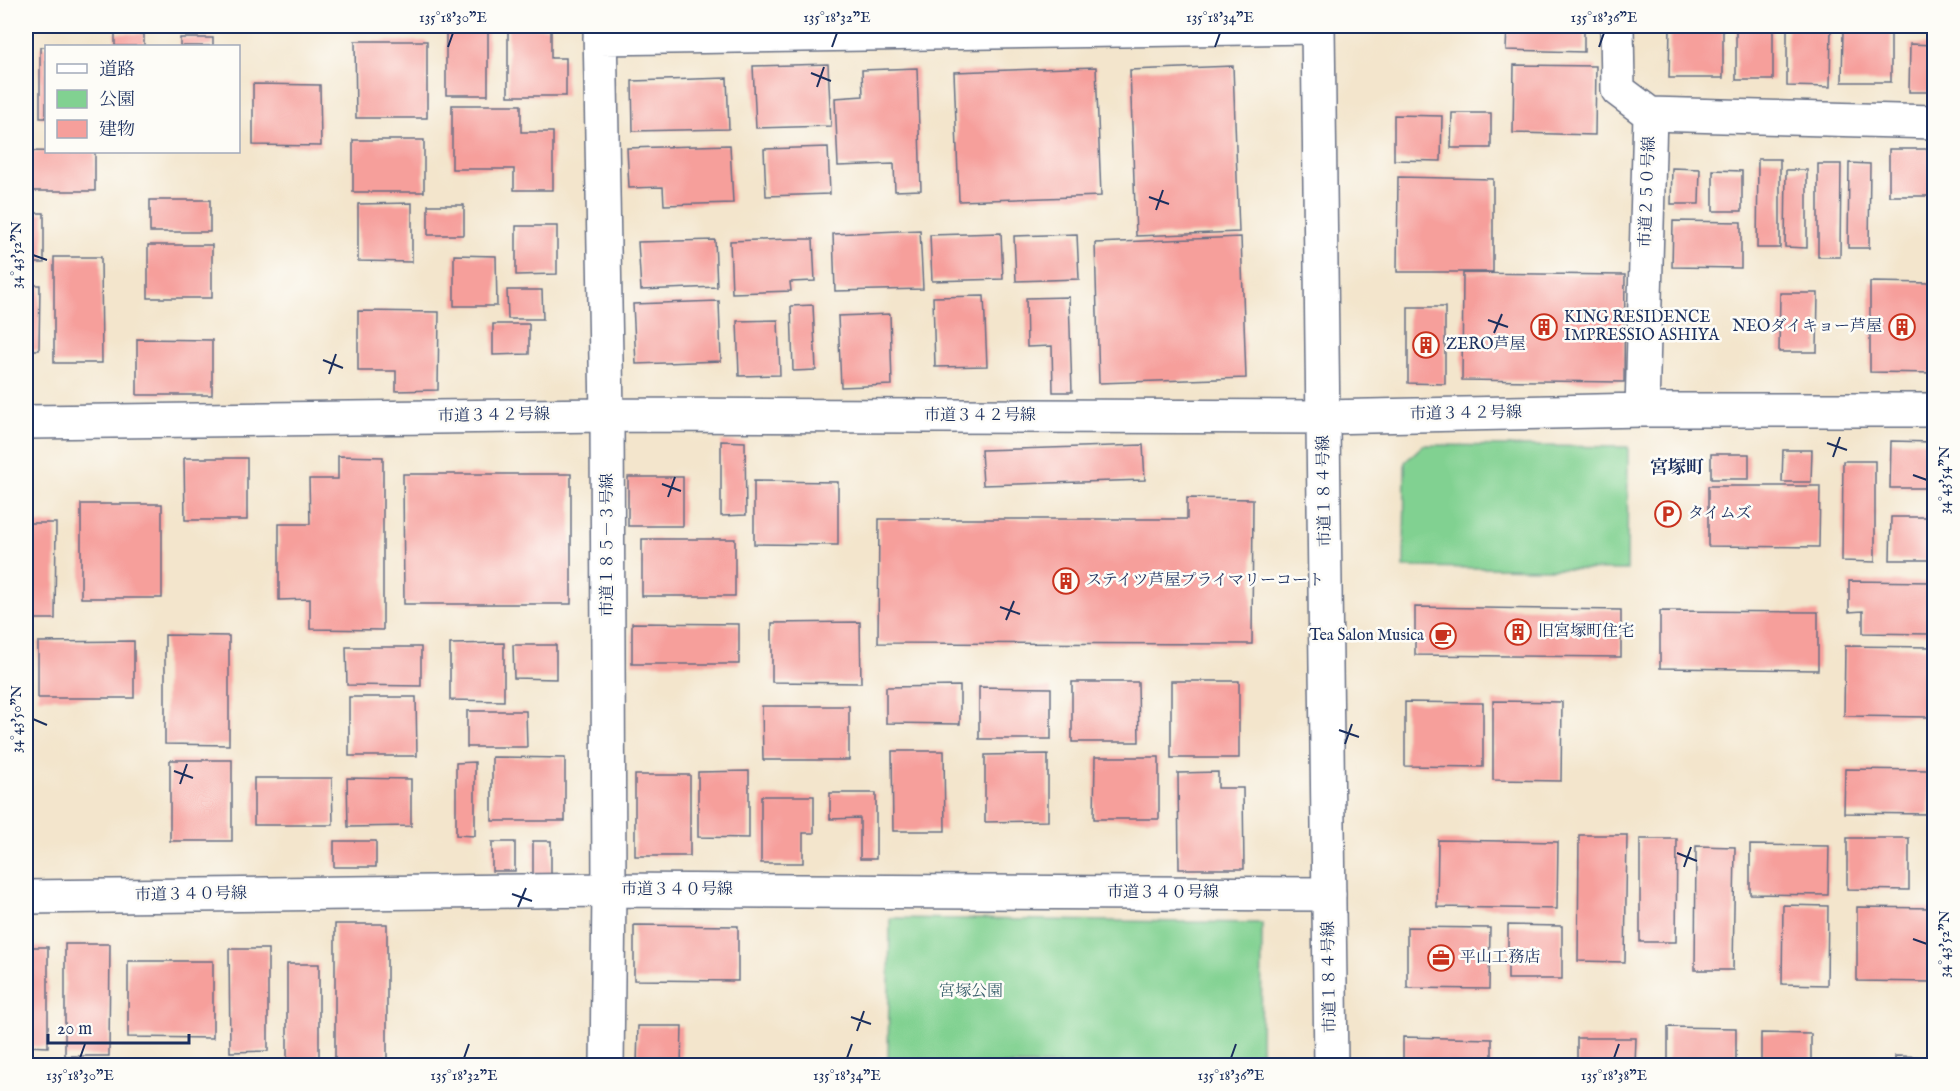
<svg xmlns="http://www.w3.org/2000/svg" width="1960" height="1091" font-family="'IM FELL English','Noto Serif JP',serif">
	<style>
		.green { fill: #81d191; stroke: #4e8078; stroke-width: 1.5 }
		.building { fill: #f69f9b }
		.lines { fill: none; stroke-linecap: round; stroke-linejoin: round }
		.minor-casing { stroke: #676f84; stroke-width: 36 }
		.tertiary-casing { stroke: #676f84; stroke-width: 36 }
		.minor { stroke: #fff; stroke-width: 33 }
		.tertiary { stroke: #fff; stroke-width: 33 }
		.ticks { fill: none; stroke: #1b2f5e; stroke-width: 2 }
		.labels { text-anchor: middle; dominant-baseline: central; stroke-width: 5; stroke-linejoin: round; paint-order: stroke }
		.street-label { font-size: 16px; fill: #1b2f5e; stroke: #fdfcf7 }
		.poi-label { font-size: 16px; fill: #1b2f5e; stroke: #fdfcf7; text-anchor: start }
		.park-label { font-size: 16px; fill: #3a606d; stroke: #fdfcf7 }
		.neighbourhood-label { font-size: 18px; font-weight: bold; fill: #1b2f5e; stroke: #fdfcf7 }
		.neatline { fill: none; stroke: #1b2f5e; stroke-width: 2 }
		.ticks-label { font-size: 15px; text-anchor: middle; fill: #1b2f5e }
	</style>
	<rect width="100%" height="100%" fill="#fdfcf7"/>
	<filter id="ink" filterUnits="userSpaceOnUse"><feTurbulence type="fractalNoise" baseFrequency=".0167" numOctaves="2"/><feDisplacementMap in="SourceGraphic" scale="12" xChannelSelector="R" yChannelSelector="G"/><feConvolveMatrix kernelMatrix="1 2 1 2 8 2 1 2 1" color-interpolation-filters="sRGB"/></filter>
	<filter id="wash" filterUnits="userSpaceOnUse"><feTurbulence type="fractalNoise" baseFrequency=".008" numOctaves="4" result="noise"/><feDisplacementMap in="SourceGraphic" scale="24" xChannelSelector="R" yChannelSelector="G"/><feGaussianBlur stdDeviation="1.35" result="paint"/><feColorMatrix in="noise" values="0 0 0 0 0 0 0 0 0 0 0 0 0 0 0 0 0 1.4 0 .05"/><feComposite in="paint" operator="in"/></filter>
	<g filter="url(#wash)">
		<rect width="100%" height="100%" fill="#f3e5cc"/>
		<path class="green" d="M 1423,445 L 1628,447 L 1627,570 L 1404,567 L 1405,462 Z
			M 890,918 L 1262,923 L 1261,1065 L 888,1065 Z"/>
		<g id="blocks">
			<path class="building" d="M 1406,26 L 1499,26 L 1499,33 L 1406,32 Z
				M 1507,26 L 1584,26 L 1584,52 L 1506,50 Z
				M 1670,26 L 1723,26 L 1723,78 L 1669,78 Z
				M 1736,26 L 1773,26 L 1773,80 L 1736,80 Z
				M 1787,26 L 1831,26 L 1830,87 L 1787,86 Z
				M 446,27 L 488,27 L 488,95 L 446,95 Z
				M 508,28 L 551,28 L 551,58 L 566,58 L 566,96 L 508,96 Z
				M 1843,31 L 1891,32 L 1891,82 L 1842,82 Z
				M 115,33 L 144,34 L 144,46 L 115,46 Z
				M 180,38 L 213,38 L 213,46 L 180,46 Z
				M 355,41 L 427,41 L 427,118 L 356,118 Z
				M 1910,44 L 1934,45 L 1934,92 L 1909,92 Z
				M 40,47 L 46,47 L 46,118 L 40,118 Z
				M 828,64 L 831,126 L 756,128 L 753,66 Z
				M 1514,65 L 1596,66 L 1595,135 L 1513,133 Z
				M 1233,66 L 1239,232 L 1136,236 L 1130,70 Z
				M 1096,67 L 1101,196 L 959,201 L 954,72 Z
				M 917,68 L 921,190 L 895,191 L 894,164 L 838,166 L 835,98 L 863,96 L 862,70 Z
				M 727,78 L 729,129 L 633,131 L 632,81 Z
				M 253,84 L 320,85 L 321,146 L 253,145 Z
				M 452,105 L 521,105 L 521,132 L 553,132 L 553,190 L 514,190 L 514,169 L 452,169 Z
				M 1452,113 L 1491,113 L 1491,148 L 1451,148 Z
				M 1394,115 L 1442,116 L 1441,161 L 1394,160 Z
				M 353,140 L 424,140 L 424,192 L 353,192 Z
				M 730,145 L 733,203 L 664,205 L 663,187 L 629,188 L 627,148 Z
				M 828,147 L 830,194 L 766,196 L 764,149 Z
				M 1889,149 L 1934,149 L 1934,196 L 1889,196 Z
				M 26,151 L 95,152 L 95,191 L 26,191 Z
				M 1758,159 L 1780,159 L 1780,248 L 1757,248 Z
				M 1849,163 L 1870,164 L 1869,248 L 1848,248 Z
				M 1818,164 L 1841,164 L 1840,257 L 1818,257 Z
				M 1672,168 L 1700,169 L 1699,204 L 1671,204 Z
				M 1713,170 L 1742,171 L 1742,211 L 1713,211 Z
				M 1786,170 L 1807,170 L 1807,248 L 1785,247 Z
				M 1398,177 L 1493,179 L 1493,272 L 1397,272 Z
				M 150,200 L 210,200 L 210,232 L 150,232 Z
				M 412,203 L 412,262 L 358,261 L 358,204 Z
				M 428,205 L 464,205 L 464,235 L 428,235 Z
				M 26,213 L 44,213 L 44,263 L 26,263 Z
				M 1673,221 L 1741,222 L 1741,268 L 1672,267 Z
				M 516,226 L 557,226 L 557,274 L 516,275 Z
				M 920,230 L 923,289 L 835,291 L 833,234 Z
				M 1001,233 L 1003,279 L 932,281 L 930,235 Z
				M 1077,234 L 1079,279 L 1016,281 L 1014,236 Z
				M 1241,237 L 1246,378 L 1099,383 L 1095,243 Z
				M 789,239 L 813,239 L 815,281 L 790,282 L 791,291 L 732,293 L 730,241 Z
				M 715,240 L 717,287 L 641,290 L 638,242 Z
				M 148,245 L 212,245 L 212,298 L 148,298 Z
				M 454,255 L 496,256 L 497,306 L 454,306 Z
				M 54,257 L 101,257 L 102,363 L 54,363 Z
				M 1463,273 L 1625,275 L 1624,382 L 1462,380 Z
				M 1870,282 L 1934,283 L 1934,373 L 1870,372 Z
				M 26,285 L 40,285 L 39,350 L 26,350 Z
				M 507,290 L 542,290 L 543,319 L 508,319 Z
				M 1780,293 L 1818,293 L 1817,352 L 1779,352 Z
				M 984,296 L 987,366 L 935,367 L 933,297 Z
				M 1069,297 L 1072,392 L 1053,392 L 1052,346 L 1027,347 L 1026,298 Z
				M 719,301 L 721,361 L 636,364 L 633,304 Z
				M 813,305 L 816,370 L 793,371 L 791,306 Z
				M 1408,307 L 1445,307 L 1445,384 L 1408,383 Z
				M 358,311 L 439,312 L 438,390 L 396,391 L 396,371 L 358,371 Z
				M 890,314 L 892,385 L 841,387 L 838,316 Z
				M 778,320 L 780,375 L 739,376 L 737,321 Z
				M 493,324 L 529,324 L 529,354 L 493,355 Z
				M 137,339 L 212,340 L 212,395 L 137,395 Z
				M 721,441 L 745,442 L 746,515 L 721,516 Z
				M 1891,441 L 1934,442 L 1934,488 L 1890,488 Z
				M 1143,445 L 1145,480 L 983,485 L 981,450 Z
				M 1783,450 L 1812,450 L 1811,482 L 1782,482 Z
				M 1711,454 L 1749,454 L 1749,479 L 1711,479 Z
				M 338,456 L 383,457 L 383,630 L 310,629 L 310,599 L 279,600 L 279,524 L 310,524 L 309,479 L 338,479 Z
				M 184,458 L 247,458 L 247,520 L 185,520 Z
				M 1843,461 L 1875,461 L 1875,562 L 1842,561 Z
				M 403,474 L 571,474 L 571,604 L 404,604 Z
				M 628,477 L 683,477 L 683,526 L 628,526 Z
				M 754,481 L 838,482 L 838,545 L 754,544 Z
				M 1708,486 L 1820,486 L 1819,547 L 1708,546 Z
				M 1187,498 L 1253,499 L 1252,644 L 878,643 L 879,519 L 1187,519 Z
				M 81,504 L 162,504 L 162,598 L 81,598 Z
				M 1891,517 L 1934,517 L 1934,560 L 1890,560 Z
				M 26,523 L 56,523 L 55,619 L 26,619 Z
				M 642,539 L 735,539 L 735,596 L 642,596 Z
				M 1849,581 L 1934,582 L 1934,612 L 1930,612 L 1930,634 L 1863,633 L 1863,611 L 1849,612 Z
				M 1415,607 L 1621,610 L 1621,657 L 1415,655 Z
				M 1660,611 L 1818,612 L 1818,670 L 1660,668 Z
				M 860,622 L 861,683 L 772,682 L 772,623 Z
				M 632,623 L 739,624 L 739,664 L 632,664 Z
				M 165,635 L 229,636 L 229,745 L 165,744 Z
				M 134,641 L 134,698 L 38,698 L 38,642 Z
				M 504,643 L 504,701 L 450,700 L 450,644 Z
				M 513,645 L 556,645 L 556,679 L 514,678 Z
				M 1845,646 L 1933,647 L 1932,717 L 1844,716 Z
				M 346,647 L 421,647 L 421,686 L 347,685 Z
				M 1171,681 L 1239,681 L 1239,758 L 1171,758 Z
				M 1072,682 L 1138,682 L 1139,742 L 1072,742 Z
				M 960,686 L 960,724 L 886,723 L 886,687 Z
				M 979,687 L 1051,688 L 1051,739 L 979,739 Z
				M 349,697 L 416,697 L 417,756 L 349,756 Z
				M 1493,701 L 1562,702 L 1561,781 L 1493,780 Z
				M 1405,702 L 1483,703 L 1483,767 L 1405,766 Z
				M 762,706 L 849,706 L 849,760 L 763,760 Z
				M 467,711 L 526,711 L 527,747 L 467,747 Z
				M 892,751 L 944,751 L 945,831 L 893,831 Z
				M 1048,754 L 1048,821 L 985,822 L 985,755 Z
				M 492,757 L 565,758 L 565,821 L 492,821 Z
				M 1095,757 L 1159,757 L 1159,819 L 1094,819 Z
				M 170,760 L 232,760 L 232,841 L 170,841 Z
				M 475,762 L 475,836 L 456,835 L 456,763 Z
				M 1845,769 L 1930,770 L 1929,814 L 1844,813 Z
				M 749,771 L 749,838 L 698,837 L 698,772 Z
				M 1218,772 L 1218,788 L 1243,788 L 1244,869 L 1179,869 L 1178,773 Z
				M 635,775 L 690,775 L 690,856 L 635,856 Z
				M 254,778 L 332,778 L 333,825 L 254,825 Z
				M 347,778 L 411,779 L 411,826 L 348,827 Z
				M 830,793 L 876,793 L 876,859 L 860,859 L 860,818 L 830,819 Z
				M 761,796 L 814,796 L 814,833 L 803,833 L 803,863 L 761,863 Z
				M 1579,835 L 1627,835 L 1625,962 L 1578,961 Z
				M 1847,838 L 1909,838 L 1909,890 L 1847,889 Z
				M 1640,839 L 1677,839 L 1676,942 L 1640,942 Z
				M 1438,840 L 1558,842 L 1557,909 L 1437,907 Z
				M 334,841 L 376,841 L 376,867 L 334,867 Z
				M 533,841 L 551,841 L 551,876 L 533,876 Z
				M 492,842 L 515,842 L 515,871 L 492,871 Z
				M 1750,845 L 1829,846 L 1828,895 L 1750,894 Z
				M 1696,846 L 1735,847 L 1733,970 L 1695,970 Z
				M 1783,905 L 1828,906 L 1827,985 L 1782,984 Z
				M 1857,907 L 1934,908 L 1934,982 L 1857,981 Z
				M 335,924 L 387,924 L 387,1066 L 335,1066 Z
				M 634,925 L 738,926 L 738,981 L 634,980 Z
				M 1508,925 L 1562,926 L 1562,979 L 1508,979 Z
				M 1407,927 L 1490,928 L 1489,989 L 1407,988 Z
				M 65,944 L 110,944 L 109,1056 L 65,1056 Z
				M 26,947 L 48,947 L 48,1047 L 26,1046 Z
				M 229,949 L 268,949 L 268,1051 L 230,1052 Z
				M 128,961 L 213,961 L 213,1038 L 128,1037 Z
				M 287,964 L 319,964 L 319,1066 L 287,1066 Z
				M 638,1026 L 682,1026 L 681,1066 L 637,1066 Z
				M 1668,1027 L 1736,1028 L 1736,1066 L 1668,1066 Z
				M 1761,1033 L 1811,1034 L 1811,1066 L 1761,1066 Z
				M 1403,1037 L 1492,1039 L 1492,1066 L 1403,1066 Z
				M 1577,1038 L 1636,1038 L 1635,1066 L 1577,1066 Z
				M 1895,1056 L 1934,1057 L 1934,1066 L 1895,1066 Z"/>
		</g>
	</g>
	<g filter="url(#ink)">
		<use href="#blocks" fill-opacity="0" stroke="#676f84" stroke-width="1.5"/>
		<g class="lines">
			<g class="minor-casing">
				<path id="minor" d="M 600,26 L 607,415 L 609,890 L 607,1066
					M 1617,26 L 1618,90 L 1650,114
					M 600,38 L 1318,27
					M 1642,410 L 1650,114 L 1934,122
					M 26,422 L 607,415 L 1324,417 L 1642,410 L 1934,410
					M 26,897 L 609,890 L 1329,894"/>
			</g>
			<g class="tertiary-casing">
				<path id="tertiary" d="M 1318,26 L 1331,1066"/>
			</g>
			<use href="#minor" class="minor"/>
			<use href="#tertiary" class="tertiary"/>
		</g>
	</g>
	<path class="ticks" d="M 448,47 L 453,33M 832,47 L 837,33M 1215,47 L 1220,33M 1599,47 L 1604,33M 811,73 L 831,81M 817,87 L 824,67M 1149,197 L 1169,204M 1156,210 L 1163,190M 33,255 L 47,260M 1488,320 L 1508,327M 1494,333 L 1502,314M 323,360 L 343,368M 329,374 L 336,354M 1827,443 L 1847,450M 1833,457 L 1840,437M 1913,475 L 1927,480M 662,484 L 681,491M 668,497 L 675,477M 1000,607 L 1020,614M 1006,620 L 1014,601M 33,719 L 47,725M 1339,730 L 1359,737M 1345,744 L 1352,724M 174,771 L 193,778M 180,784 L 187,764M 1677,853 L 1697,861M 1684,867 L 1691,847M 512,894 L 532,901M 518,907 L 526,888M 1913,939 L 1927,944M 851,1017 L 871,1024M 857,1031 L 864,1011M 80,1058 L 85,1044M 464,1058 L 469,1044M 847,1058 L 852,1044M 1231,1058 L 1236,1044M 1614,1058 L 1619,1044"/>
	<defs>
		<g id="building-ring" transform="scale(1.35)"><circle r="9.5" fill="#fdfcf7" stroke="#c8321e" stroke-width="1.5"/><path d="M-4-6H4V6H1V3H-1V6H-4ZM-2.5-4.3h1.7v1.8h-1.7ZM.8-4.3h1.7v1.8H.8ZM-2.5-1h1.7V.8h-1.7ZM.8-1h1.7V.8H.8Z" fill="#c8321e"/></g>
		<g id="parking-ring" transform="scale(1.35)"><circle r="9.5" fill="#fdfcf7" stroke="#c8321e" stroke-width="1.5"/><path d="M-3.5-5.5H1a3.5 3.5 0 0 1 0 7H-1V5.5H-3.5ZM-1-3.4V-.6H.8a1.4 1.4 0 0 0 0-2.8Z" fill="#c8321e"/></g>
		<g id="cafe-ring" transform="scale(1.35)"><circle r="9.5" fill="#fdfcf7" stroke="#c8321e" stroke-width="1.5"/><path d="M-5.5-4.5H6V0H3Q3 3.5 0 3.5H-2.5Q-5.5 3.5-5.5 0ZM3-3.2v2h1.7v-2ZM-6 4.5H4V6H-6Z" fill="#c8321e"/></g>
		<g id="office-ring" transform="scale(1.35)"><circle r="9.5" fill="#fdfcf7" stroke="#c8321e" stroke-width="1.5"/><path d="M-6-3h4V-5.5h4V-3h4V5H-6ZM-1-4.5V-3h2v-1.5ZM-6 0V1H6V0Z" fill="#c8321e"/></g>
	</defs>
	<g fill-rule="evenodd">
		<use href="#building-ring" x="1544" y="327"/>
		<use href="#building-ring" x="1902" y="327"/>
		<use href="#building-ring" x="1426" y="345"/>
		<use href="#parking-ring" x="1668" y="514"/>
		<use href="#building-ring" x="1066" y="581"/>
		<use href="#building-ring" x="1518" y="632"/>
		<use href="#cafe-ring" x="1443" y="636"/>
		<use href="#office-ring" x="1441" y="958"/>
	</g>
	<g class="labels">
		<g class="street-label">
			<text transform="translate(1648 192) rotate(-88)">市道２５０号線</text>
			<text transform="translate(1466 414) rotate(-1)">市道３４２号線</text>
			<text transform="translate(494 416) rotate(-1)">市道３４２号線</text>
			<text x="980" y="416">市道３４２号線</text>
			<text transform="translate(1325 491) rotate(-91)">市道１８４号線</text>
			<text transform="translate(608 545) rotate(-90)">市道１８５－３号線</text>
			<text x="677" y="890">市道３４０号線</text>
			<text x="1163" y="893">市道３４０号線</text>
			<text transform="translate(191 895) rotate(-1)">市道３４０号線</text>
			<text transform="translate(1330 977) rotate(-91)">市道１８４号線</text>
		</g>
		<g class="poi-label">
			<text x="1564" y="318">KING RESIDENCE<tspan x="1564" dy="18">IMPRESSIO ASHIYA</tspan></text>
			<text x="1882" y="327" text-anchor="end">NEOダイキョー芦屋</text>
			<text x="1446" y="345">ZERO芦屋</text>
			<text x="1688" y="514">タイムズ</text>
			<text x="1086" y="581">ステイツ芦屋プライマリーコート</text>
			<text x="1538" y="632">旧宮塚町住宅</text>
			<text x="1424" y="636" text-anchor="end">Tea Salon Musica</text>
			<text x="1460" y="958">平山工務店</text>
		</g>
		<g class="park-label">
			<text x="971" y="992">宮塚公園</text>
		</g>
		<g class="neighbourhood-label">
			<text x="1677" y="468">宮塚町</text>
		</g>
	</g>
	<rect width="1960" height="1091" fill="none" stroke="#fdfcf7" stroke-width="66"/>
	<rect x="45" y="45" width="195" height="108" fill="#fdfcf7" stroke="#a3aaba" stroke-width="1.5"/>
	<rect x="57" y="64" width="30" height="9" fill="#ffffff" stroke="#a3aaba" stroke-width="1.5"/>
	<text x="99" y="75" font-size="18" fill="#1b2f5e">道路</text>
	<rect x="57" y="90" width="30" height="18" fill="#81d191" stroke="#a3aaba" stroke-width="1.5"/>
	<text x="99" y="105" font-size="18" fill="#1b2f5e">公園</text>
	<rect x="57" y="120" width="30" height="18" fill="#f69f9b" stroke="#a3aaba" stroke-width="1.5"/>
	<text x="99" y="135" font-size="18" fill="#1b2f5e">建物</text>
	<path d="M48 1034v9h141v-9" fill="none" stroke="#1b2f5e" stroke-width="3"/>
	<text x="57" y="1034" font-size="18" fill="#1b2f5e" stroke="#fdfcf7" stroke-width="4.5" paint-order="stroke">20 m</text>
	<rect x="33" y="33" width="1894" height="1025" class="neatline"/>
	<g class="ticks-label">
		<text x="453" y="22">135°18'30"E</text>
		<text x="837" y="22">135°18'32"E</text>
		<text x="1220" y="22">135°18'34"E</text>
		<text x="1604" y="22">135°18'36"E</text>
		<text transform="translate(16 255) rotate(-90)" y="5">34°43'52"N</text>
		<text transform="translate(1944 480) rotate(-90)" y="5">34°43'54"N</text>
		<text transform="translate(16 719) rotate(-90)" y="5">34°43'50"N</text>
		<text transform="translate(1944 944) rotate(-90)" y="5">34°43'52"N</text>
		<text x="80" y="1080">135°18'30"E</text>
		<text x="464" y="1080">135°18'32"E</text>
		<text x="847" y="1080">135°18'34"E</text>
		<text x="1231" y="1080">135°18'36"E</text>
		<text x="1614" y="1080">135°18'38"E</text>
	</g>
</svg>
